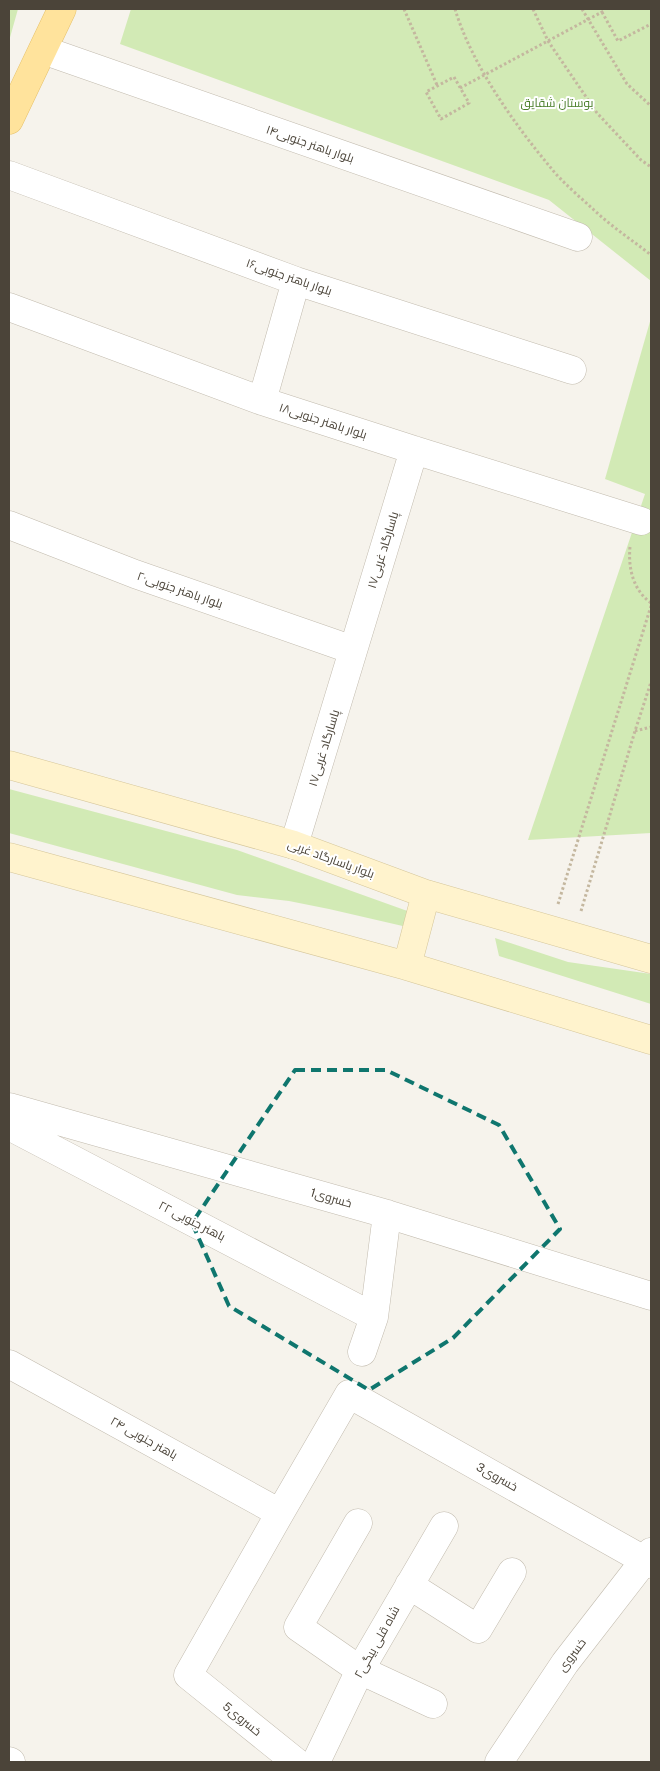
<svg xmlns="http://www.w3.org/2000/svg" width="660" height="1771" font-family="'Public Sans',Cairo,sans-serif">
	<style>
		.green { fill: #d2eab5 }
		.lines { fill: none; stroke-linecap: round; stroke-linejoin: round }
		.minor-casing { stroke: #c2bbae; stroke-width: 29 }
		.tertiary-casing { stroke: #c2bbae; stroke-width: 29 }
		.secondary-casing { stroke: #d6c79b; stroke-width: 29 }
		.primary-casing { stroke: #e6c16a; stroke-width: 29 }
		.path { stroke: #c4b79f; stroke-width: 3; stroke-dasharray: 2.5 2.5; stroke-linecap: butt }
		.minor { stroke: #fff; stroke-width: 28 }
		.tertiary { stroke: #fff; stroke-width: 28 }
		.secondary { stroke: #fff3cd; stroke-width: 28 }
		.primary { stroke: #ffe39c; stroke-width: 28 }
		.marked { fill: none; stroke: #0f766e; stroke-width: 4; stroke-dasharray: 10 6; stroke-linejoin: round }
		.labels { text-anchor: middle; dominant-baseline: central; stroke-width: 4; stroke-linejoin: round; paint-order: stroke }
		.park-label { font-size: 12px; fill: #4a7f2a; stroke: #fff }
		.street-label { font-size: 12px; fill: #4b4439; stroke: #fff }
	</style>
	<rect width="100%" height="100%" fill="#f6f3ec"/>
	<path class="green" d="M 9,9 L 18,9 L 9,41 Z
		M 131,9 L 651,9 L 651,281 L 549,200 L 120,44 Z
		M 651,318 L 651,833 L 528,840 L 645,494 L 605,479 Z
		M 9,789 L 237,850 L 413,913 L 407,927 L 329,909 L 289,901 L 237,895 L 9,833 Z
		M 495,938 L 568,962 L 651,974 L 651,1004 L 499,956 Z"/>
	<g class="lines">
		<g class="minor-casing">
			<path id="minor" d="M 43,50 L 578,237
				M 9,175 L 296,281 L 572,370
				M 9,307 L 262,401 L 414,450 L 641,521
				M 262,401 L 296,281
				M 9,525 L 135,574 L 353,650
				M 294,845 L 414,450
				M 9,1107 L 387,1214 L 651,1296
				M 9,1126 L 374,1317
				M 362,1352 L 374,1317 L 387,1214
				M 9,1364 L 280,1513
				M 358,1523 L 298,1627 L 360,1670 L 433,1704
				M 409,1585 L 478,1629 L 512,1572
				M 296,1762 L 188,1675 L 280,1513 L 349,1394 L 651,1564
				M 316,1762 L 360,1670 L 444,1526"/>
		</g>
		<g class="tertiary-casing">
			<path id="tertiary" d="M 9,1761 L 11,1762
				M 499,1762 L 565,1663 L 651,1552"/>
		</g>
		<g class="secondary-casing">
			<path id="secondary" d="M 9,765 L 294,845 L 426,894 L 651,959
				M 9,857 L 407,966 L 651,1040
				M 407,966 L 426,894"/>
		</g>
		<g class="primary-casing">
			<path id="primary" d="M 9,120 L 62,9"/>
		</g>
		<path class="path" d="M 404,9 L 437,85
			M 455,9 C 471,63 514,124 551,168 C 563,183 580,197 594,210 C 612,227 632,240 651,255
			M 533,9 L 548,41 L 597,113 L 641,160 L 651,167
			M 582,9 L 627,84 L 651,106
			M 602,12 L 618,41 L 651,24
			M 454,77 L 469,103 L 441,119 L 426,92 Z
			M 460,88 L 602,12 L 600,9
			M 630,547 C 628,568 633,590 651,603
			M 635,731 L 651,727
			M 558,904 L 651,606
			M 581,911 L 635,731 L 651,682"/>
		<use href="#minor" class="minor"/>
		<use href="#tertiary" class="tertiary"/>
		<use href="#secondary" class="secondary"/>
		<use href="#primary" class="primary"/>
	</g>
	<path class="marked" d="M 295,1070 L 386,1070 L 499,1125 L 560,1229 L 453,1338 L 369,1390 L 229,1306 L 192,1223 Z"/>
	<g class="labels">
		<g class="park-label">
			<text x="557" y="103">بوستان شقایق</text>
		</g>
		<g class="street-label">
			<text transform="translate(310 144) rotate(19)">بلوار باهنر جنوبی۱۴</text>
			<text transform="translate(289 277) rotate(19)">بلوار باهنر جنوبی۱۶</text>
			<text transform="translate(323 421) rotate(18)">۱۸بلوار باهنر جنوبی</text>
			<text transform="translate(383 550) rotate(-73)">۱۷پاسارگاد غربی</text>
			<text transform="translate(180 590) rotate(19)">بلوار باهنر جنوبی۲۰</text>
			<text transform="translate(324 748) rotate(-73)">پاسارگاد غربی۱۷</text>
			<text transform="translate(331 859) rotate(20)">بلوار پاسارگاد غربی</text>
			<text transform="translate(331 1198) rotate(16)">خسروى1</text>
			<text transform="translate(192 1221) rotate(27)">۲۲ باهنر جنوبی</text>
			<text transform="translate(144 1438) rotate(29)">۲۴ باهنر جنوبی</text>
			<text transform="translate(497 1477) rotate(29)">3خسروى</text>
			<text transform="translate(377 1642) rotate(-61)">شاه قلی بیگی۲</text>
			<text transform="translate(572 1655) rotate(-53)">خسروى</text>
			<text transform="translate(242 1719) rotate(39)">خسروى5</text>
		</g>
	</g>
	<rect width="660" height="1771" fill="none" stroke="#4b4439" stroke-width="20"/>
</svg>
